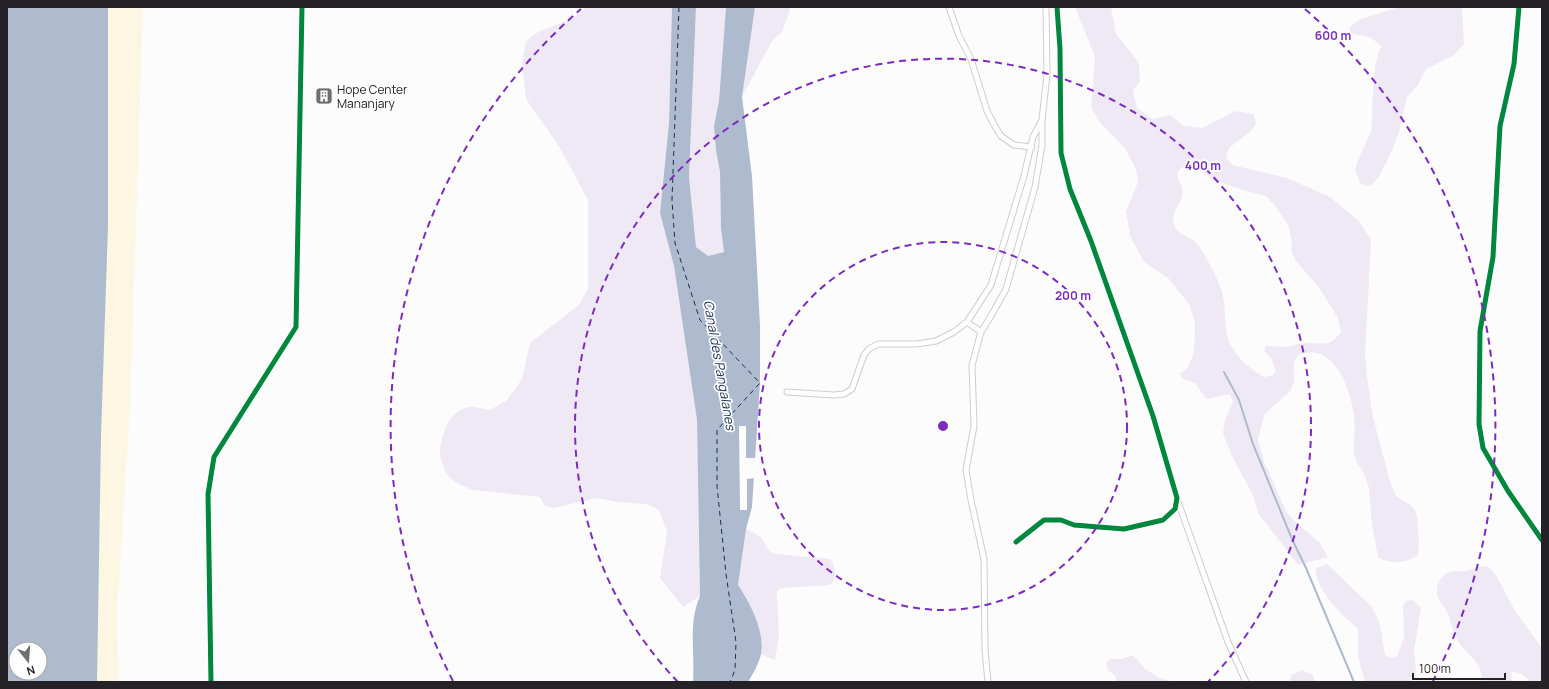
<svg xmlns="http://www.w3.org/2000/svg" width="1549" height="689" font-family="Manrope,sans-serif">
	<style>
		.green { fill: #efe9f5; fill-rule: evenodd }
		.sand { fill: #fcf6e2 }
		.water { fill: #aebace; fill-rule: evenodd }
		.pier { fill: #fcfcfc }
		.lines { fill: none; stroke-linecap: round; stroke-linejoin: round }
		.stream { stroke: #aebace; stroke-width: 2 }
		.ferry { stroke: #192f57; stroke-width: 1; stroke-dasharray: 5 4; stroke-linecap: butt }
		.minor-casing { stroke: #cecdcf; stroke-width: 7 }
		.minor { stroke: #fff; stroke-width: 5 }
		.cycleway-casing { stroke: #fff; stroke-width: 8 }
		.cycleway { stroke: #00873e; stroke-width: 5 }
		.ring { fill: none; stroke: #7b2cbf; stroke-width: 2; stroke-dasharray: 7 5 }
		.labels { text-anchor: middle; dominant-baseline: central; stroke-width: 3.5; stroke-linejoin: round; paint-order: stroke }
		.poi-label { font-size: 12px; fill: #242226; stroke: #fff; text-anchor: start }
		.water-label { font-size: 13px; font-style: italic; fill: #192f57; stroke: #fff }
		.centre { fill: #7b2cbf; stroke: #fff; stroke-width: 2 }
		.ring-label { font-size: 12px; text-anchor: middle; font-weight: bold; fill: #7b2cbf; stroke: #fff; stroke-width: 3.5; stroke-linejoin: round; paint-order: stroke }
	</style>
	<rect width="100%" height="100%" fill="#fcfcfc"/>
	<path class="green" d="M 587,7 L 672,7 L 669,123 L 660,213 L 674,266 L 697,420 L 700,596 L 683,607 L 660,578 L 667,532 L 660,512 L 656,508 L 647,504 L 617,502 L 597,498 L 553,508 L 544,505 L 540,497 L 473,490 C 465,487 452,482 447,474 C 444,468 439,457 440,450 C 441,434 451,407 471,407 C 477,407 484,409 490,410 L 507,400 L 522,379 L 530,343 L 579,305 L 588,289 L 588,200 L 560,148 L 526,99 L 522,61 L 526,42 L 532,36 L 540,31 L 572,19 Z
		M 696,7 L 726,7 L 719,101 L 714,126 L 716,151 L 720,172 L 721,229 L 724,252 L 708,256 L 696,247 L 689,177 Z
		M 755,7 L 790,7 L 789,13 L 782,32 L 772,41 L 742,97 Z
		M 1075,7 L 1111,7 L 1116,34 L 1139,63 L 1140,82 L 1133,90 L 1137,108 L 1152,119 L 1170,115 L 1184,126 L 1202,128 L 1236,111 L 1254,114 L 1256,123 L 1251,131 L 1229,148 L 1226,158 L 1232,165 L 1287,178 L 1330,197 L 1359,221 L 1371,240 L 1365,355 L 1367,377 L 1373,417 L 1391,485 L 1396,496 L 1409,504 L 1414,509 L 1417,516 L 1419,541 L 1418,555 C 1408,563 1388,565 1378,557 L 1372,525 L 1369,488 L 1365,476 L 1356,460 L 1354,454 C 1354,442 1355,429 1354,416 C 1351,390 1334,340 1298,355 L 1294,363 L 1294,381 L 1291,390 L 1264,415 L 1258,440 L 1265,464 L 1287,513 L 1296,522 L 1320,543 L 1328,557 L 1298,565 L 1258,513 L 1253,495 L 1232,456 L 1223,433 L 1225,420 L 1233,402 L 1230,394 L 1206,399 L 1196,384 L 1182,378 L 1180,373 L 1188,368 L 1194,352 L 1195,323 L 1189,304 L 1168,278 L 1144,262 L 1130,236 L 1126,212 L 1138,182 L 1136,169 L 1125,148 L 1101,124 L 1091,107 L 1095,57 ZM 1184,167 L 1197,168 L 1201,170 L 1212,179 L 1243,190 L 1266,196 L 1275,206 L 1288,225 L 1291,237 L 1292,253 L 1296,261 L 1320,289 L 1338,318 L 1341,332 C 1328,350 1321,341 1304,343 C 1297,344 1289,347 1282,347 C 1276,347 1272,345 1266,346 L 1264,351 L 1271,358 L 1276,371 L 1273,375 L 1264,377 C 1248,368 1232,354 1227,335 C 1224,321 1226,306 1222,292 C 1219,281 1213,271 1208,261 C 1204,254 1201,247 1194,241 C 1187,236 1176,234 1174,224 C 1170,211 1182,204 1183,193 C 1183,182 1170,173 1184,167 Z
		M 1399,7 L 1462,7 L 1464,44 L 1454,55 L 1426,69 L 1418,85 L 1407,97 L 1399,132 L 1391,153 L 1379,177 L 1372,185 L 1367,186 L 1361,184 L 1355,170 L 1358,160 L 1371,132 L 1372,121 L 1372,106 L 1375,66 L 1379,51 L 1382,47 C 1378,44 1374,39 1369,37 C 1361,34 1354,37 1349,29 L 1352,25 L 1361,19 Z
		M 746,529 L 761,537 L 770,552 L 777,554 L 830,559 C 836,569 838,576 830,585 L 781,588 L 777,592 L 779,635 L 775,660 L 761,654 C 760,648 761,641 760,635 C 756,617 748,599 738,585 Z
		M 1327,564 L 1372,607 L 1380,624 L 1385,655 L 1391,658 L 1397,656 L 1404,638 L 1403,607 L 1406,601 L 1413,600 L 1421,608 L 1414,651 L 1416,670 L 1409,682 L 1365,682 L 1358,657 L 1358,629 C 1340,612 1319,595 1315,569 Z
		M 1483,566 L 1489,567 L 1497,577 L 1515,611 L 1542,648 L 1542,682 L 1531,682 L 1523,675 L 1511,671 L 1512,682 L 1481,682 C 1486,665 1465,653 1458,641 C 1453,633 1451,621 1447,612 C 1445,608 1441,604 1439,600 C 1434,590 1438,579 1447,573 C 1453,570 1459,572 1465,571 C 1471,570 1477,568 1483,566 Z
		M 1133,655 L 1145,669 L 1158,677 L 1173,682 L 1116,682 C 1117,673 1112,675 1108,670 C 1107,668 1107,666 1106,664 L 1109,659 L 1121,659 Z
		M 1302,670 L 1313,675 L 1315,682 L 1290,681 L 1291,675 Z"/>
	<path class="sand" d="M 92,7 L 143,7 L 130,406 L 117,615 L 119,682 L 72,682 Z"/>
	<path class="water" d="M 7,7 L 108,7 L 108,226 L 101,435 L 97,682 L 7,682 ZM 16,649 L 40,649 L 40,673 L 16,673 Z
		M 672,7 L 696,7 L 689,177 L 696,247 L 708,256 L 724,252 L 721,229 L 720,172 L 716,151 L 714,126 L 719,101 L 726,7 L 755,7 L 742,97 L 752,176 L 760,326 L 760,383 L 752,507 L 746,529 L 738,585 C 750,603 765,631 761,654 C 759,663 753,674 748,682 L 693,682 C 695,652 688,624 700,596 L 697,420 L 674,266 L 660,213 L 669,123 Z"/>
	<path class="pier" d="M 739,426 L 746,426 L 746,458 L 757,458 L 756,478 L 747,479 L 747,510 L 740,510 Z"/>
	<g class="lines">
		<path class="stream" d="M 1224,372 L 1239,400 L 1253,444 L 1292,539 L 1306,568 L 1354,682"/>
		<path class="ferry" d="M 679,7 L 672,200 L 675,243 L 700,320 L 760,383 L 717,430 L 717,486 L 726,574 L 736,642 L 735,670 L 730,682"/>
		<g class="minor-casing">
			<path id="minor" d="M 949,7 L 959,36 L 971,59 L 987,111 L 996,128 L 1001,136 L 1014,145 L 1032,147
				M 1519,7 L 1514,64 L 1500,126 L 1493,257 L 1480,331 L 1479,424 L 1483,448 L 1508,491 L 1542,540
				M 967,322 L 981,332 L 972,365 L 974,426 L 966,470 L 971,500 L 984,559 L 985,650 L 988,682
				M 981,332 L 991,316 L 1006,289 L 1035,187 L 1042,145 L 1042,120 L 1047,75 L 1046,7
				M 787,392 L 834,395 L 844,394 L 852,389 L 864,355 L 869,349 L 878,344 L 916,344 L 936,341 L 954,332 L 967,322 L 991,285 L 1024,176 L 1033,137 L 1042,120
				M 1177,499 L 1228,642 L 1246,682
				M 1016,542 L 1044,520 L 1061,520 L 1074,525 L 1124,529 L 1163,520 L 1175,509 L 1177,498 L 1153,416 L 1091,241 L 1070,189 L 1061,153 L 1060,49 L 1057,7
				M 211,682 L 208,494 L 214,457 L 296,327 L 302,7"/>
		</g>
		<use href="#minor" class="minor"/>
		<g class="cycleway-casing">
			<path id="cycleway" d="M 1519,7 L 1514,64 L 1500,126 L 1493,257 L 1480,331 L 1479,424 L 1483,448 L 1508,491 L 1542,540
				M 1016,542 L 1044,520 L 1061,520 L 1074,525 L 1124,529 L 1163,520 L 1175,509 L 1177,498 L 1153,416 L 1091,241 L 1070,189 L 1061,153 L 1060,49 L 1057,7
				M 211,682 L 208,494 L 214,457 L 296,327 L 302,7"/>
		</g>
		<use href="#cycleway" class="cycleway"/>
	</g>
	<g class="ring">
		<circle cx="943" cy="426" r="184"/>
		<path d="M678 682A368 368 0 1 1 1208 682"/>
		<path d="M453 681A552 552 0 0 1 581 9M1305 9A552 552 0 0 1 1433 681"/>
	</g>
	<defs>
		<g id="building-square" transform="scale(0.9)"><rect x="-9" y="-9" width="18" height="18" rx="4" fill="#706e71" stroke="#fff"/><path d="M-4-6H4V6H1V3H-1V6H-4ZM-2.5-4.3h1.7v1.8h-1.7ZM.8-4.3h1.7v1.8H.8ZM-2.5-1h1.7V.8h-1.7ZM.8-1h1.7V.8H.8Z" fill="#fff"/></g>
	</defs>
	<g fill-rule="evenodd">
		<use href="#building-square" x="324" y="96"/>
	</g>
	<g class="labels">
		<g class="poi-label">
			<text x="337" y="89">Hope Center<tspan x="337" dy="14">Mananjary</tspan></text>
		</g>
		<g class="water-label">
			<text transform="translate(720 365) rotate(80)">Canal des Pangalanes</text>
		</g>
	</g>
	<circle cx="943" cy="426" r="6" class="centre"/>
	<g class="ring-label">
		<text x="1333" y="40">600 m</text>
		<text x="1203" y="170">400 m</text>
		<text x="1073" y="300">200 m</text>
	</g>
	<rect width="1549" height="689" fill="none" stroke="#242226" stroke-width="16"/>
	<g transform="translate(28 661) rotate(163)"><circle r="19" fill="#ffffff" stroke="#a7a7a8"/>
	<path d="M0-3L7 15L0 10L-7 15Z" fill="#706e71"/>
	<text y="-6" font-size="11" font-weight="bold" text-anchor="middle" fill="#242226">N</text>
	</g>
	<path d="M1413 673v6h92v-6" fill="none" stroke="#242226" stroke-width="2"/>
	<text x="1419" y="673" font-size="12" fill="#242226" stroke="#ffffff" stroke-width="3" paint-order="stroke">100 m</text>
</svg>
